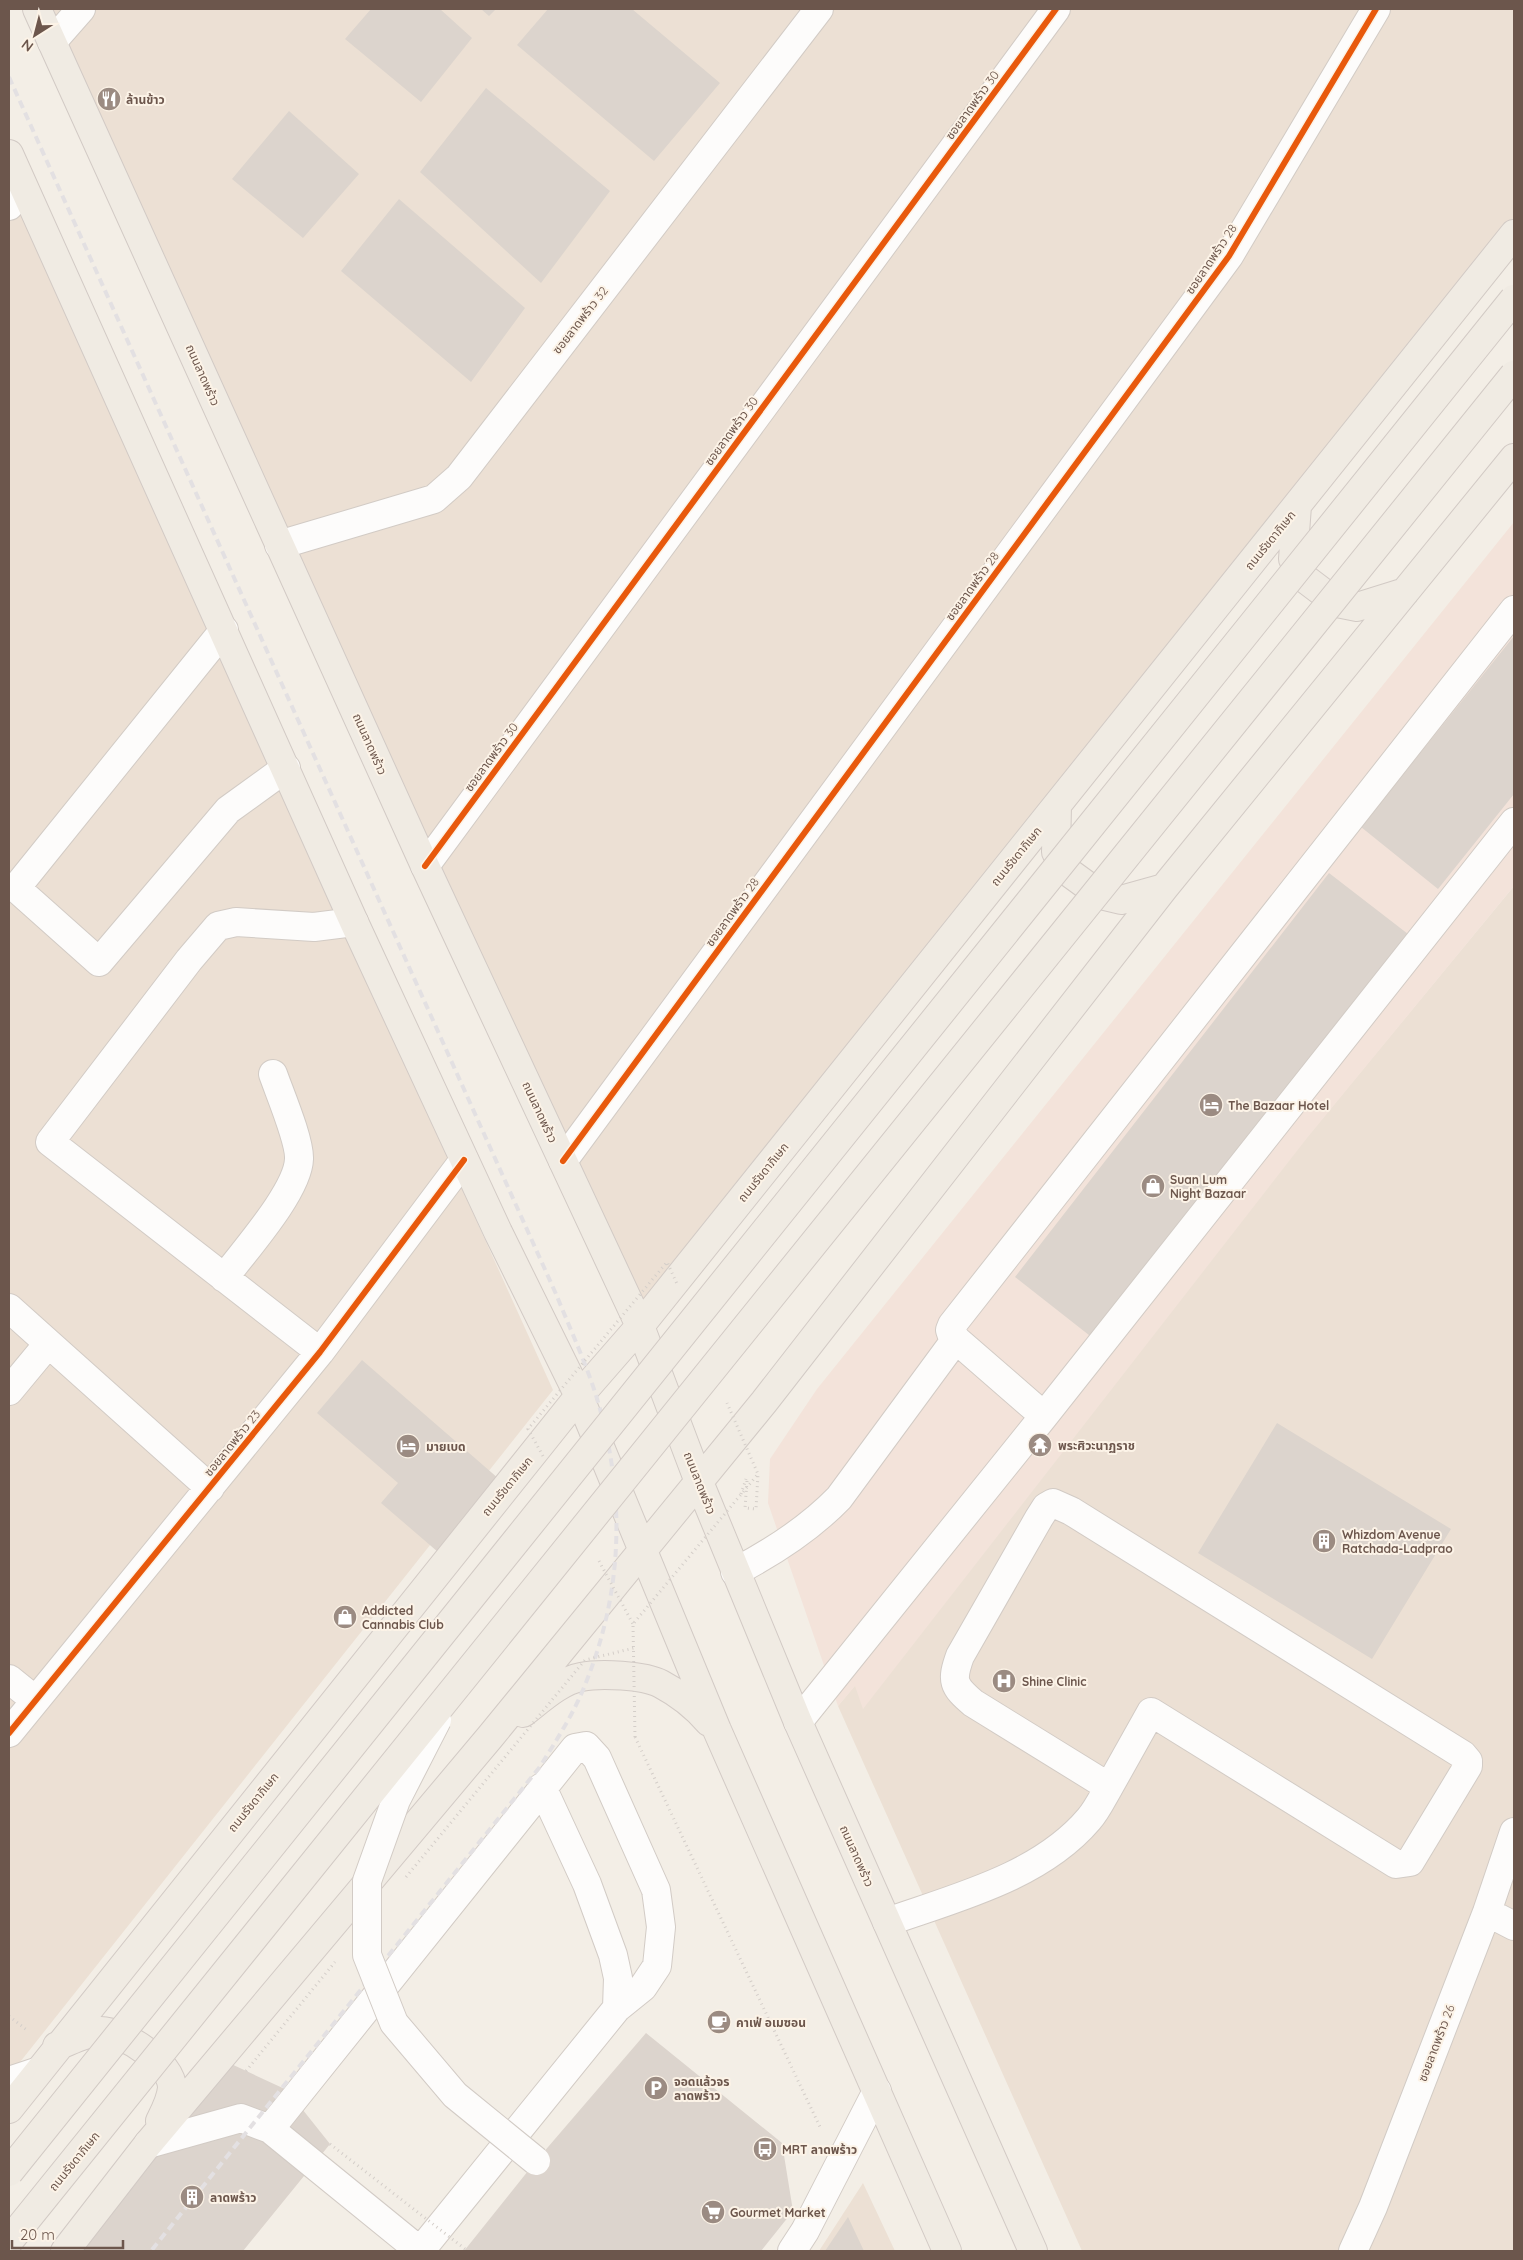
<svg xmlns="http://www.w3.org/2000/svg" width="1523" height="2260" font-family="Quicksand,'Noto Sans Thai',sans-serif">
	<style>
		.residential { fill: #ece0d4 }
		.commercial { fill: #f3e3da }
		.building { fill: #dcd4cd }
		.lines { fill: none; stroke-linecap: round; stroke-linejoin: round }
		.minor-casing { stroke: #d2cbc5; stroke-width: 30 }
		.major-casing { stroke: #d2cac5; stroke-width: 30 }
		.path { stroke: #d4cec9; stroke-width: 3; stroke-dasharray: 1 4; stroke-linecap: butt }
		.minor { stroke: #fdfcfb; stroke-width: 28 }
		.major { stroke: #f0ebe3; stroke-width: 28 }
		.rail { stroke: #e3e0e2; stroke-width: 4; stroke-dasharray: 8 5; stroke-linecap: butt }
		.minor-bridge-casing { stroke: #d2cbc5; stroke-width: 30; stroke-linecap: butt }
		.major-bridge-casing { stroke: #d2cac5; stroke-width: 30; stroke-linecap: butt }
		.path-bridge { stroke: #d4cec9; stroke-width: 3; stroke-dasharray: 1 4; stroke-linecap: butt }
		.minor-bridge { stroke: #fdfcfb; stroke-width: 28 }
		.major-bridge { stroke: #f0ebe3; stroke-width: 28 }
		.cycleway-casing { stroke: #fcf3e7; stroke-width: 9 }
		.cycleway { stroke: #e8590c; stroke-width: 6 }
		.labels { text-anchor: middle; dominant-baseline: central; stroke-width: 4; stroke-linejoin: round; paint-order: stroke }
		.poi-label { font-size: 12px; font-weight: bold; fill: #6c564c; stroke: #fcf3e7; text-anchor: start }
		.street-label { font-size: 12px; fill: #6c564c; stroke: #fcf3e7 }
	</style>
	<rect width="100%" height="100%" fill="#f3eee6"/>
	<path class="residential" d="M 37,9 L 1514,9 L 1514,234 L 640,1326 Z
		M 9,187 L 553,1390 L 9,2076 Z
		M 1514,886 L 1514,2251 L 1082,2251 L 838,1706 Z
		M 863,2183 L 895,2251 L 819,2251 Z"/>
	<path class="commercial" d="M 1514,522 L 1514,886 L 1307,1138 L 863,1709 L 855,1686 L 838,1706 L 768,1503 L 770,1459 L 817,1389 Z"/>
	<path class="building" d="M 371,9 L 440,9 L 472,38 L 421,102 L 345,39 Z
		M 481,9 L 496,9 L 489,16 Z
		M 548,9 L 632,9 L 720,83 L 654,161 L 517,45 Z
		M 486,88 L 610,191 L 541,283 L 420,172 Z
		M 289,111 L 359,174 L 303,238 L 232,179 Z
		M 399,199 L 525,308 L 471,382 L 341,271 Z
		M 1514,636 L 1514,794 L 1438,889 L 1361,827 Z
		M 1329,873 L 1408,934 L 1094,1339 L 1015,1277 Z
		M 362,1360 L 499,1479 L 438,1552 L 381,1503 L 398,1483 L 317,1413 Z
		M 1277,1423 L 1451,1529 L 1372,1659 L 1198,1553 Z
		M 646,2033 L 782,2143 L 793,2211 L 761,2251 L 464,2251 L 536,2161 Z
		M 214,2056 L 287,2090 L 330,2144 L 243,2251 L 55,2251 Z
		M 848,2217 L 864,2251 L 825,2251 Z"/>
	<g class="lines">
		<g class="minor-casing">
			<path id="minor" d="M 52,42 L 81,9
				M 9,206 L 23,187
				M 279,545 L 434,499 L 459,477 L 819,9
				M 224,630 L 16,888 L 99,962 L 228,810 L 286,768
				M 425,866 L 1056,9
				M 563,1161 L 1229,256 L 1376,9
				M 224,1278 C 245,1250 298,1191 299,1159 C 300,1141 280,1094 273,1074
				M 9,1308 L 210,1488
				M 320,1352 L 50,1142 L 189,960 L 218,926 L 236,922 L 314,927 L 354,922
				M 9,1391 L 48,1344
				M 1044,1416 L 952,1336 L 950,1330 L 952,1325 L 1514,610
				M 735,1572 C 773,1552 809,1529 839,1498 L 956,1339
				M 9,1679 L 35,1700
				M 798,1722 L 1044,1416 L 1514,822
				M 9,1733 L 320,1352 L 464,1160
				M 1487,1912 L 1514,1926
				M 887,1922 C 955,1898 1040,1877 1089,1819 C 1097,1810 1103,1797 1109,1787 L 973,1703 C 953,1686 951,1681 960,1656 L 1039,1518 L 1046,1507 L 1053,1503 L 1071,1511 L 1463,1755 L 1468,1761 L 1468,1766 L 1410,1862 L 1396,1864 L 1151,1712 L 1109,1787
				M 9,2081 L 36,2072
				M 270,2129 L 575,1748 L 586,1746 L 597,1758 L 656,1890 L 661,1927 L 657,1966 L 643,1987 L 617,2008
				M 148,2144 L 241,2118 L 270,2129 L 420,2251
				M 421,2250 L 617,2008 L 618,1978 L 613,1955 L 587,1884 L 542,1787
				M 792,2251 L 805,2231 L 877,2091
				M 1353,2251 L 1373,2207 L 1487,1912 L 1514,1832"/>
		</g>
		<g class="major-casing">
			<path id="major" d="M 37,9 L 425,866 L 640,1326 L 699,1482 L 798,1722 L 1033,2251
				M 9,154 L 354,922 L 498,1232 L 579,1396 L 717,1730 L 947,2251
				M 1297,506 L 1293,559 L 1304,578 L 1337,603 L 1357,607 L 1405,592
				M 1057,806 L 1056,852 L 1067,871 L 1100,895 L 1121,900 L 1164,888
				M 523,1713 C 540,1700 560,1681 581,1677 C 600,1673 644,1675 661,1684 C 680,1694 695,1706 709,1722
				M 57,2046 C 70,2041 87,2032 101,2031 C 123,2031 173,2064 172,2088 C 171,2100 165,2111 160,2121
				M 9,2109 L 579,1396 L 640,1326 L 1514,234
				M 65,2251 L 148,2144 L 490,1737 L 764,1402 L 1164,888 L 1514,458"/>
		</g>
		<path class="path" d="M 747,1481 L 745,1508 L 756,1509 L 758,1474
			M 741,1494 L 746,1479
			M 635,1737 L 820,2127
			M 9,2016 L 28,2031"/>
		<use href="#minor" class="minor"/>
		<use href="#major" class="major"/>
		<path class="rail" d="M 9,77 L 556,1294 C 569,1326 584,1359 595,1392 C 626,1492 624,1589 585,1685 C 573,1715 556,1741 539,1768 L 151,2251"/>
		<g class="minor-bridge-casing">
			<path id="minor-bridge" d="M 437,1720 L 396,1800 L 367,1881 L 367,1955 L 394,2023 L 455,2095 L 536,2161"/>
		</g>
		<g class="major-bridge-casing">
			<path id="major-bridge" d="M 9,2172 L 1514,299
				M 9,2241 L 1514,375"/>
		</g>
		<path class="path-bridge" d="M 543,1456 L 528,1429 L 667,1262 L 678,1286
			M 599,1561 L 633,1624
			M 635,1737 L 633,1624 L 758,1474 L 727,1403
			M 406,1877 L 585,1660 L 634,1648
			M 246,2071 L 335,1962
			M 330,2144 L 465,2249"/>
		<use href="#minor-bridge" class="minor-bridge"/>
		<use href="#major-bridge" class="major-bridge"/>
		<g class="cycleway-casing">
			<path id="cycleway" d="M 425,866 L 1056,9
				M 563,1161 L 1229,256 L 1376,9
				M 9,1733 L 320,1352 L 464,1160"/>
		</g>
		<use href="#cycleway" class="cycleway"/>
	</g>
	<defs>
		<g id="restaurant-disc" transform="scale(1.25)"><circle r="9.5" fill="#9b8b82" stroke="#fcf3e7"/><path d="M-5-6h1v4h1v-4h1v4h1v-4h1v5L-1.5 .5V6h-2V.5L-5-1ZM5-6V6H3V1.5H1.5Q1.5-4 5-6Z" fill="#fff"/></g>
		<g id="hotel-disc" transform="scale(1.25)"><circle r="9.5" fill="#9b8b82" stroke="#fcf3e7"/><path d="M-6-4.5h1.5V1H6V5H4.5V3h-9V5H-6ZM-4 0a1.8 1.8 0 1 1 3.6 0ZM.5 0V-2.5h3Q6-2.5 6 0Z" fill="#fff"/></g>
		<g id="shop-disc" transform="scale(1.25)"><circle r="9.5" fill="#9b8b82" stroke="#fcf3e7"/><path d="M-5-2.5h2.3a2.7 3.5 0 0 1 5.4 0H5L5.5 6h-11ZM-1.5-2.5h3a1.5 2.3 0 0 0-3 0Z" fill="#fff"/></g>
		<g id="temple-disc" transform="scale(1.25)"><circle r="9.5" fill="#9b8b82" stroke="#fcf3e7"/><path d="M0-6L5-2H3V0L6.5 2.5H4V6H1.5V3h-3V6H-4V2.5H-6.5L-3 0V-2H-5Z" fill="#fff"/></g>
		<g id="building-disc" transform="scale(1.25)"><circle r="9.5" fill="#9b8b82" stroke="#fcf3e7"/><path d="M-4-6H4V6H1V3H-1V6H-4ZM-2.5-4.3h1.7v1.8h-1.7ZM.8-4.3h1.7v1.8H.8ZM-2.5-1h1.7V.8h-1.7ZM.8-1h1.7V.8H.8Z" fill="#fff"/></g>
		<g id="hospital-disc" transform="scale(1.25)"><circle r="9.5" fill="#9b8b82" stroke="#fcf3e7"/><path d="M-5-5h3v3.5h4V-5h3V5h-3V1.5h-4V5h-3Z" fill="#fff"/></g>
		<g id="cafe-disc" transform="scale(1.25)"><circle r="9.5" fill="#9b8b82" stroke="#fcf3e7"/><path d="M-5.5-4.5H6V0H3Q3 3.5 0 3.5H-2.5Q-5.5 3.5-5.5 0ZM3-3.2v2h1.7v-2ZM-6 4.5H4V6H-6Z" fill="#fff"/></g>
		<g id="parking-disc" transform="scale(1.25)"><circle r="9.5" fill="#9b8b82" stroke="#fcf3e7"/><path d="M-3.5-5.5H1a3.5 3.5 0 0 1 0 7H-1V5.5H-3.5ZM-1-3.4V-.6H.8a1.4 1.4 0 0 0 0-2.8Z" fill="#fff"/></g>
		<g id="bus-disc" transform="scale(1.25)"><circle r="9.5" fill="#9b8b82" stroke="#fcf3e7"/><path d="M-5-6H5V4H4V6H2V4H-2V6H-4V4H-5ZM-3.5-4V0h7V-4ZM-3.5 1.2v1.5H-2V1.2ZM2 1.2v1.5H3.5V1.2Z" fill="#fff"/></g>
		<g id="supermarket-disc" transform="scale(1.25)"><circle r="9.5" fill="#9b8b82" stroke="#fcf3e7"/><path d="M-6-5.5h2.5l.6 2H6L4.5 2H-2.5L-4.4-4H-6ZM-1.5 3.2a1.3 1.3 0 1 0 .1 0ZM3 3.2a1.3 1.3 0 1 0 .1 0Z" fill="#fff"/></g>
	</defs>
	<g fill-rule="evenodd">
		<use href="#restaurant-disc" x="109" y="99"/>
		<use href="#hotel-disc" x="1211" y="1105"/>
		<use href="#shop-disc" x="1153" y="1186"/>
		<use href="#temple-disc" x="1040" y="1445"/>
		<use href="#hotel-disc" x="408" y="1446"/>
		<use href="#building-disc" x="1324" y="1541"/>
		<use href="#shop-disc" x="345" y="1617"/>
		<use href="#hospital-disc" x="1004" y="1681"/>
		<use href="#cafe-disc" x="719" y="2022"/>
		<use href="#parking-disc" x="656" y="2088"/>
		<use href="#bus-disc" x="765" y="2149"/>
		<use href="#building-disc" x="192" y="2197"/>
		<use href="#supermarket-disc" x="713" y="2212"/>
	</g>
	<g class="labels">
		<g class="poi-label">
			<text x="126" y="99">ล้านข้าว</text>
			<text x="1228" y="1105">The Bazaar Hotel</text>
			<text x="1170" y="1179">Suan Lum<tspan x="1170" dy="14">Night Bazaar</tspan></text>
			<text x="1058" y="1445">พระศิวะนาฏราช</text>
			<text x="426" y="1446">มายเบด</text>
			<text x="1342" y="1534">Whizdom Avenue<tspan x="1342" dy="14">Ratchada-Ladprao</tspan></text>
			<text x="362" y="1610">Addicted<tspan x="362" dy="14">Cannabis Club</tspan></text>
			<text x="1022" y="1681">Shine Clinic</text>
			<text x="736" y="2022">คาเฟ่ อเมซอน</text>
			<text x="674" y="2081">จอดแล้วจร<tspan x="674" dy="14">ลาดพร้าว</tspan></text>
			<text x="782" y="2149">MRT ลาดพร้าว</text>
			<text x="210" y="2197">ลาดพร้าว</text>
			<text x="730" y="2212">Gourmet Market</text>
		</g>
		<g class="street-label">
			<text transform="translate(972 105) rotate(-54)">ซอยลาดพร้าว 30</text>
			<text transform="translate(1211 259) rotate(-56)">ซอยลาดพร้าว 28</text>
			<text transform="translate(580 320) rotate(-52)">ซอยลาดพร้าว 32</text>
			<text transform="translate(203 375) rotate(66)">ถนนลาดพร้าว</text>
			<text transform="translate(731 431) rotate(-54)">ซอยลาดพร้าว 30</text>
			<text transform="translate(1270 540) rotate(-51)">ถนนรัชดาภิเษก</text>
			<text transform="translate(972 586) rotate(-54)">ซอยลาดพร้าว 28</text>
			<text transform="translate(370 744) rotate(66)">ถนนลาดพร้าว</text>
			<text transform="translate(491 757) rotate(-54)">ซอยลาดพร้าว 30</text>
			<text transform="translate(1016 856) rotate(-51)">ถนนรัชดาภิเษก</text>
			<text transform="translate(732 912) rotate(-54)">ซอยลาดพร้าว 28</text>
			<text transform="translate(540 1112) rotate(65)">ถนนลาดพร้าว</text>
			<text transform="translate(763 1172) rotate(-51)">ถนนรัชดาภิเษก</text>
			<text transform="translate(232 1443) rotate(-51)">ซอยลาดพร้าว 23</text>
			<text transform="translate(700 1483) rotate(68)">ถนนลาดพร้าว</text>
			<text transform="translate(507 1486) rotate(-51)">ถนนรัชดาภิเษก</text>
			<text transform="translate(253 1802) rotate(-51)">ถนนรัชดาภิเษก</text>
			<text transform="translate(857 1856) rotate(66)">ถนนลาดพร้าว</text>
			<text transform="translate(1436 2043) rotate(-69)">ซอยลาดพร้าว 26</text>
			<text transform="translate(74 2161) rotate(-51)">ถนนรัชดาภิเษก</text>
		</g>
	</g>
	<rect width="1523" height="2260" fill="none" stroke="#6c564c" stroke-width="20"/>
	<g transform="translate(35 35) rotate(216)" stroke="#fcf3e7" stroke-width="4" paint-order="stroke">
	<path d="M0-4L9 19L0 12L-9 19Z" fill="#6c564c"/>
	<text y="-8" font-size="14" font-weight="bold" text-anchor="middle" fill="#6c564c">N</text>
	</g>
	<path d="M12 2240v8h111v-8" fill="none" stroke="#6c564c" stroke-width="2.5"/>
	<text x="20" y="2240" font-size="15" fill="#6c564c" stroke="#fcf3e7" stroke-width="4" paint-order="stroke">20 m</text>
</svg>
